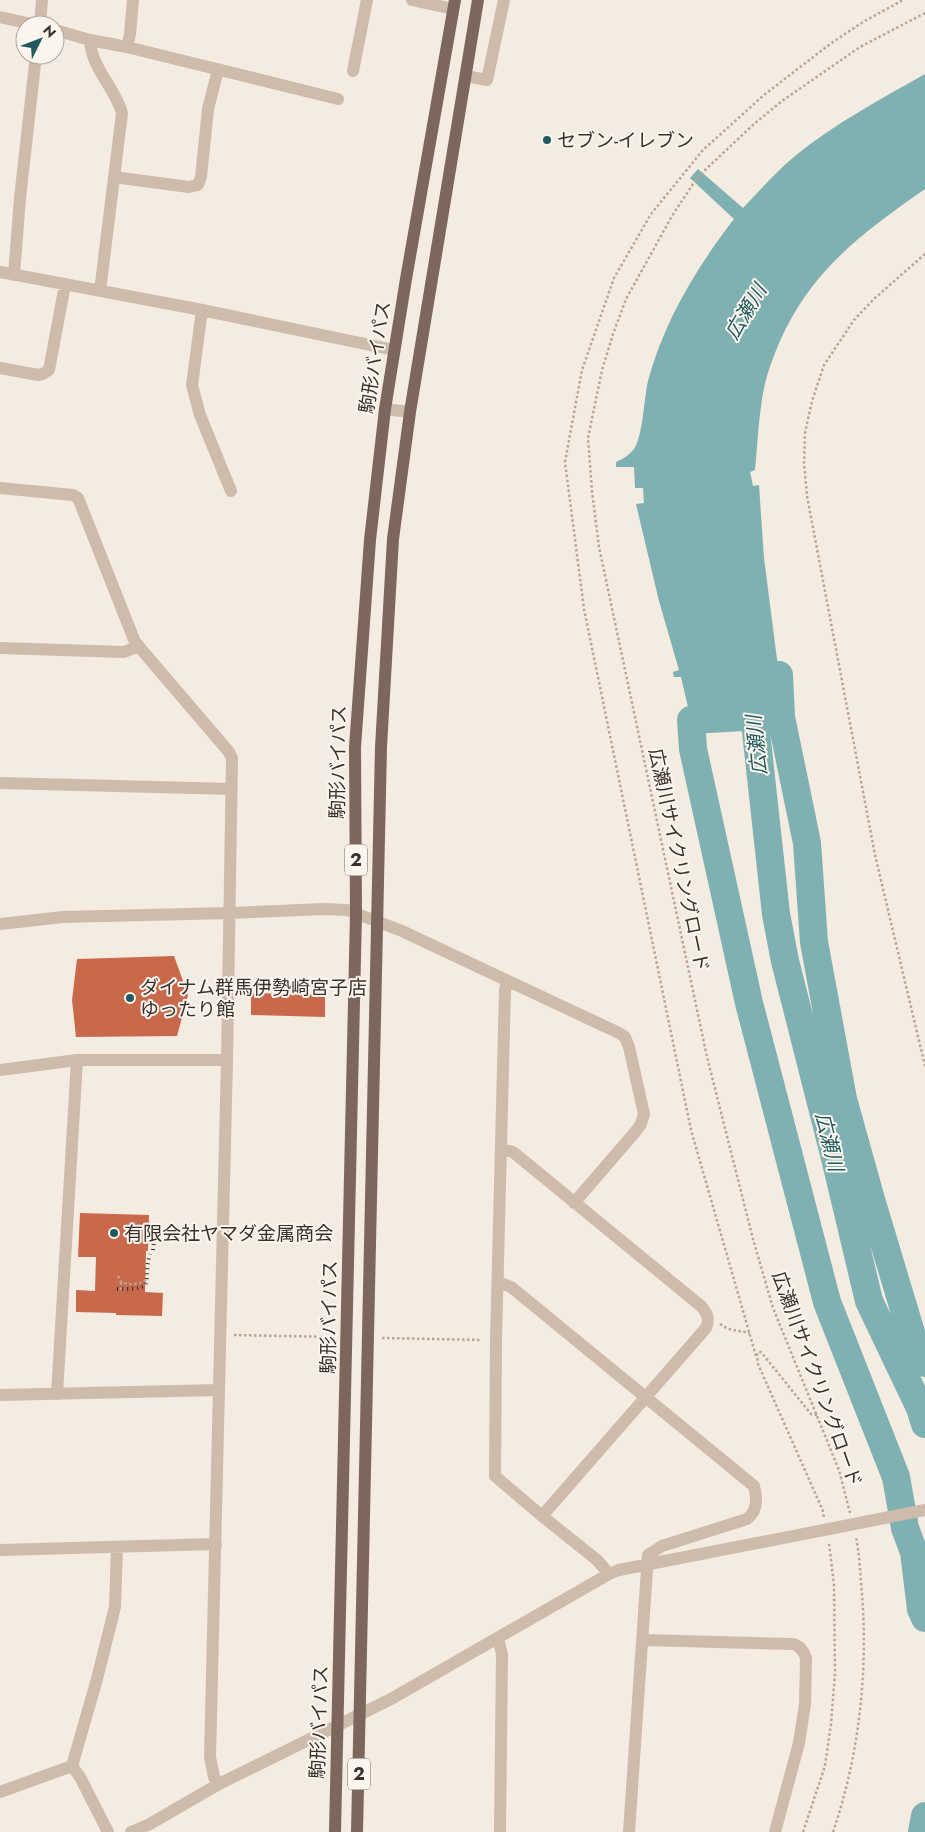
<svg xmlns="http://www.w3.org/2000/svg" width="925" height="1832" font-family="Jost,'Noto Sans JP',sans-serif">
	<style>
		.water { fill: #7fb0b2 }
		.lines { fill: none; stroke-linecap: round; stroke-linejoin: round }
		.river { stroke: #7fb0b2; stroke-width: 28 }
		.building { fill: #c8694b }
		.path { stroke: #b9a596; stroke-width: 2.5; stroke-dasharray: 2.5 2.5; stroke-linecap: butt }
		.minor { stroke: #cdbbac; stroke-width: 12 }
		.major { stroke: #7d675c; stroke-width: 12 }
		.rail { stroke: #3b302b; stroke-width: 4; stroke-dasharray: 1 4; stroke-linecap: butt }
		.minor-bridge { stroke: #cdbbac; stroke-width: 12 }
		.poi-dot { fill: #1f5a5e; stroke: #fbf5ee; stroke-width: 2 }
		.labels { text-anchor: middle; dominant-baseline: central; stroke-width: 4; stroke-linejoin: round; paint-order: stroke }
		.shield { fill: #fbf5ee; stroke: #756b66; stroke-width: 1 }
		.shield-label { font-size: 18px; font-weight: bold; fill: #3b302b }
		.poi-label { font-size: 19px; fill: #3b302b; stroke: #fbf5ee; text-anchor: start }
		.street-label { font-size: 19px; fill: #3b302b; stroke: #fbf5ee }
		.water-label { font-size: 20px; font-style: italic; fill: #1f5a5e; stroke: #fbf5ee }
	</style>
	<rect width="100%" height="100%" fill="#f4ebe1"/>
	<path class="water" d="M 925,74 L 925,189 C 849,242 796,283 767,376 C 759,404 758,440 755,470 L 750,472 L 753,486 L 759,485 L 764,558 L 779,675 L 744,717 L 691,720 L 681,677 L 674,677 L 673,672 L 679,670 L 659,601 L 636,504 L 644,503 L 643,488 L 635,488 L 634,467 L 616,467 L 616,462 C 623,459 629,455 634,449 C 643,436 644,398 648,381 C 664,321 697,267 734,219 L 690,178 L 698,169 L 743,208 C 760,190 776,172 795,156 C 834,124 881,99 925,74 Z"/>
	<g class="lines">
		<path class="river" d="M 745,671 L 752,695 L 776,914 L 785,961 L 835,1158 L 869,1301 L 920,1408 L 925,1424
			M 779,675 L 744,717 L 691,720 L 693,749 L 749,1003 L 827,1302 L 896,1477 L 905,1528 L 914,1552 L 921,1609 L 925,1607 L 921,1609 L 925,1618
			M 779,675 L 781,717 L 807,843 L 814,942 L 843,1099 L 870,1196 L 912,1336 L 925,1363
			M 922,1832 L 925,1816"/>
	</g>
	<path class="building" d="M 174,956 L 188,995 L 177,1036 L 76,1037 L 72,1000 L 77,959 Z
		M 251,993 L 325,995 L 325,1017 L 251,1015 Z
		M 80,1213 L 149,1215 L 148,1251 L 146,1251 L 145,1292 L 163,1293 L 162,1316 L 116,1315 L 116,1313 L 76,1312 L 76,1290 L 95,1291 L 96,1257 L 78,1257 Z"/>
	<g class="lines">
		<path class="path" d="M 925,254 L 874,299 L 854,320 L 824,365 L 812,401 L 805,433 L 804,463 L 807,496 L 875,855 L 925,1066
			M 118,1276 L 121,1282 C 130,1285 140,1285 147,1279
			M 121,1290 L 121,1282
			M 720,1324 L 728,1329 L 750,1333
			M 234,1335 L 334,1337
			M 382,1338 L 482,1340
			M 756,1356 L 691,1130 L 584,609 L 565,462 L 582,370 L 614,278 L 651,214 L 703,150 L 764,95 L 830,44 L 863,22 L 903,0
			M 817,1415 L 811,1414 L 761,1352 L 757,1353 L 758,1364 L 823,1511 L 824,1518
			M 850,1513 L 839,1470 L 773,1308 L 753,1239 L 707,1057 L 599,547 L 592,491 L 588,438 L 602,370 L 613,334 L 626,299 L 672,216 L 693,184 L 704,171 L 754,124 L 782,101 L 860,47 L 925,13
			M 803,1832 L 825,1766 L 831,1724 L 835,1674 L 834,1585 L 829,1543
			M 833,1832 C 860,1753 869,1666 861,1583 C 860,1568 859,1552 856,1537"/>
		<path class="minor" d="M 412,0 L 453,9
			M 0,17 L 36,25
			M 40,25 L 42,0
			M 55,30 L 90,40 L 127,47 L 338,99
			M 90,40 C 91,68 115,87 122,113 L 100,291
			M 127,47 L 130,34 L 133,0
			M 353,71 L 367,0
			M 466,76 L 487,80 L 504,0
			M 114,177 L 189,187 L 198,185 L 201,177 L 208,109 L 218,70
			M 0,272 L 202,310 L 394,350
			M 14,275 L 20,198 L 36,55
			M 202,310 L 192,385 L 200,415 L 231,491
			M 0,368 L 38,375 L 43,374 L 49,370 L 65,285
			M 385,409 L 410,412
			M 0,488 L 73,495 L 78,498 L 135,642 L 229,752 L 232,758 L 227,1060 L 210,1757 L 214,1777 L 219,1784
			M 0,648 L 124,652 L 139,646
			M 0,783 L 232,789
			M 0,924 L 63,917 L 230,913 L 324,909 L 347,910 L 402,931 L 619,1033 L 625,1037 L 629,1047 L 644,1114 L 641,1124 L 636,1131 L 574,1203
			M 507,981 L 505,990 L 496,1340 L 495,1476 L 542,1516 L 597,1560 L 609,1574
			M 0,1070 L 77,1060 L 227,1060
			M 502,1149 L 513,1152 L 701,1306 C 707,1313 710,1319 706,1328 L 542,1516
			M 498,1282 L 511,1287 L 754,1486 C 757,1497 758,1511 747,1519 L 662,1546 L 648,1555 L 629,1832
			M 57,1394 L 77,1060
			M 0,1395 L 219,1390
			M 0,1550 L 216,1544
			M 498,1639 L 502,1654 L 500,1832
			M 644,1640 L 794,1644 C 801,1647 804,1651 806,1658 L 805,1704 L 799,1743 L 775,1832
			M 72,1766 L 80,1777 L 108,1832
			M 0,1792 L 72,1766 L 97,1679 L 115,1607 L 117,1547
			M 131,1832 L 148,1825 L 219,1784 L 391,1699 L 609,1574 L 619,1570 L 675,1559 L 834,1528"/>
		<path class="major" d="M 335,1832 L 356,914 L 355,747 L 370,540 L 385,409 L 406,279 L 455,0
			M 357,1832 L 381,747 L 393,539 L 410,412 L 478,0"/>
		<path class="rail" d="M 153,1250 L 155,1232
			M 117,1289 C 160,1290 141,1282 150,1254"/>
		<path class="minor-bridge" d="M 834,1528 L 925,1510"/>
	</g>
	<g class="poi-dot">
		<circle cx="547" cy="140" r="5"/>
		<circle cx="130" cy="998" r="5"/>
		<circle cx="114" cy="1233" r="5"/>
	</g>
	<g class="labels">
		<g class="shield">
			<rect x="345" y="844.5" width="22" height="31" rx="4"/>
			<rect x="348" y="1758.5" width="22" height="31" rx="4"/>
		</g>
		<g class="shield-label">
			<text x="356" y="860">2</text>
			<text x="359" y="1774">2</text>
		</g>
		<g class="poi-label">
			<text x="557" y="140">セブン-イレブン</text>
			<text x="140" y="987">ダイナム群馬伊勢崎宮子店<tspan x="140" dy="22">ゆったり館</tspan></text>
			<text x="124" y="1233">有限会社ヤマダ金属商会</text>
		</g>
		<g class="street-label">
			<text transform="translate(375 357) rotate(-81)">駒形バイパス</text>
			<text transform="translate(338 762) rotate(-89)">駒形バイパス</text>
			<text transform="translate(679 860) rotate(78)">広瀬川サイクリングロード</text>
			<text transform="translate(329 1317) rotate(-89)">駒形バイパス</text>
			<text transform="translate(817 1379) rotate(70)">広瀬川サイクリングロード</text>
			<text transform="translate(319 1722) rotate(-88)">駒形バイパス</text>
		</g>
		<g class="water-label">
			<text transform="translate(746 312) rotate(-59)">広瀬川</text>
			<text transform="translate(757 745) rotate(-96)">広瀬川</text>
			<text transform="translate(829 1142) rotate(76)">広瀬川</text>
		</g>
	</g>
	<g transform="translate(40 40) rotate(48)"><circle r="24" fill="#fbf5ee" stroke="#aea6a0"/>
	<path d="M0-4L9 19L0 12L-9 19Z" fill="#1f5a5e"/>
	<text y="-8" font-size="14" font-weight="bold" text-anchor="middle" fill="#3b302b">N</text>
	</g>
</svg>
